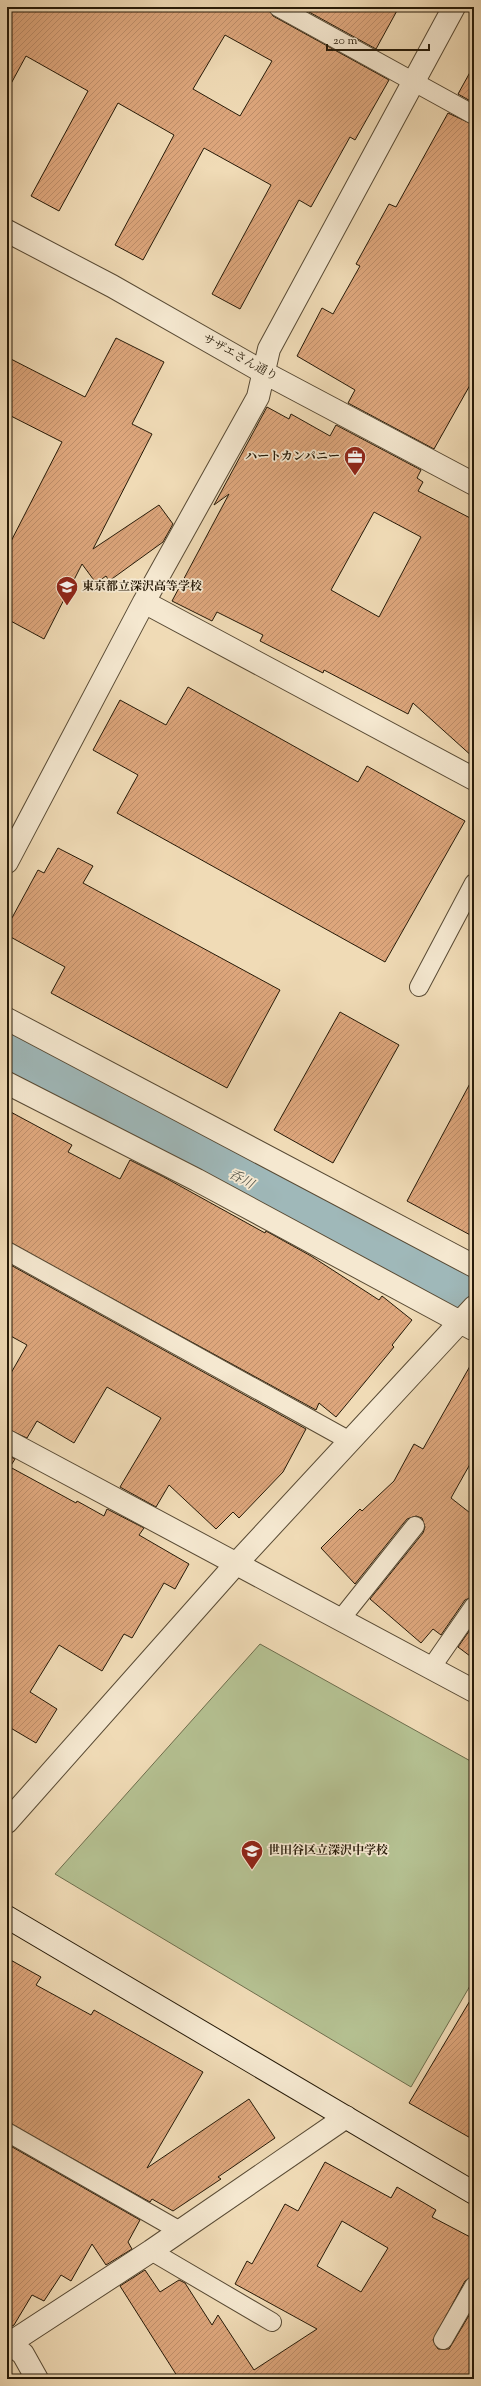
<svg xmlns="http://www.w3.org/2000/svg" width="481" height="2386" font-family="'Sorts Mill Goudy','Noto Serif JP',serif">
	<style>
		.green { fill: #b5c192; stroke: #6e6e4d }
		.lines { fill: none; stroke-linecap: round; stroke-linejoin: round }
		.river { stroke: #9fb8b9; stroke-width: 61 }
		.building { fill: url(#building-hatch); stroke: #261a08; fill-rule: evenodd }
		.lane-casing { stroke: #584a34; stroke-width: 20 }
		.street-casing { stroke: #584a34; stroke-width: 24 }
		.secondary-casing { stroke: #261a08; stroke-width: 24 }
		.lane { stroke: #f5e8d0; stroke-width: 18 }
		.street { stroke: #f5e8d0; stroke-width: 22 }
		.secondary { stroke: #f5e8d0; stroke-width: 22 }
		.labels { text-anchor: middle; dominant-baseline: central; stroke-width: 3.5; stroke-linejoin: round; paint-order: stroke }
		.street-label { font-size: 12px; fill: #261a08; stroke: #f5e8d0 }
		.poi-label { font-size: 12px; font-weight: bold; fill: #261a08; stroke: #f5e8d0; text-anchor: start }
		.water-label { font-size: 13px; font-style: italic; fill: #505146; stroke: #f5e8d0 }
	</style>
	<defs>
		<pattern id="building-hatch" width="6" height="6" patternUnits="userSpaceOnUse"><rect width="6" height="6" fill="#dda67c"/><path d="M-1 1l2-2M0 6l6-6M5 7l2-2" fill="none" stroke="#be8e6a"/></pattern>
	</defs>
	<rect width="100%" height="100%" fill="#f0dbb6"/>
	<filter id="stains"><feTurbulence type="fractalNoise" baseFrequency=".005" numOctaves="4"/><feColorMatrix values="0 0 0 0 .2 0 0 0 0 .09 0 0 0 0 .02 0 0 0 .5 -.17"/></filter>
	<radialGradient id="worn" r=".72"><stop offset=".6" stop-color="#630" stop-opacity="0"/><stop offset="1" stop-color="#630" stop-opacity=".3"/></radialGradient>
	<path class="green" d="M 7,1032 L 448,1269 L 432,1294 L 7,1066 Z
		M 260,1644 L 474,1763 L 474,1979 L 411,2087 L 55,1874 Z"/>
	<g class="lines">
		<path class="river" d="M 7,1059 L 213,1165 L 474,1305"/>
	</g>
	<path class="building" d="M 7,7 L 268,7 L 273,16 L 389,80 L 355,140 L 350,137 L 311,207 L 299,200 L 240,309 L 212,294 L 271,185 L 204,148 L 143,260 L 115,245 L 174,135 L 118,103 L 59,211 L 31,196 L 88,91 L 26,56 L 7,91 ZM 225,35 L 272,61 L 240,116 L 193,89 Z
		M 300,7 L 399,7 L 376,49 Z
		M 474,65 L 474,103 L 458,94 Z
		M 448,113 L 474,125 L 474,378 L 434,449 L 348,403 L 355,390 L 297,356 L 322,308 L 333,314 L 360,266 L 356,264 L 389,204 L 396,207 Z
		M 116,338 L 164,362 L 132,424 L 152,434 L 93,549 L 159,505 L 173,524 L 163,542 L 109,581 L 106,576 L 96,583 L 82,564 L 44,639 L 7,619 L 7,549 L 62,442 L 7,414 L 7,357 L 85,397 Z
		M 267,407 L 289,419 L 291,414 L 330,436 L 336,425 L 421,470 L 417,478 L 423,482 L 418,491 L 474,520 L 474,758 L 413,703 L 408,714 L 324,670 L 323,673 L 260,641 L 263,635 L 217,612 L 212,621 L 172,601 L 229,494 L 214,505 ZM 374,512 L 421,537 L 379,617 L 331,590 Z
		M 188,687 L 358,782 L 367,766 L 465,821 L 385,962 L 117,813 L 138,775 L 93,750 L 120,700 L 166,725 Z
		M 58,848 L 93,866 L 83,883 L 280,990 L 227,1088 L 51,993 L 65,967 L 7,935 L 7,927 L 38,870 L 44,873 Z
		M 340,1012 L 399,1045 L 333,1163 L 274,1130 Z
		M 474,1076 L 474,1237 L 407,1201 Z
		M 7,1110 L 72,1145 L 68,1152 L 120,1179 L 130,1160 L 162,1176 L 265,1233 L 266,1231 L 311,1256 L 379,1300 L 382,1296 L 412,1320 L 392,1345 L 394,1347 L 336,1417 L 319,1403 L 316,1410 L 7,1241 Z
		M 7,1263 L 306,1429 L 283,1472 L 239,1518 L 233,1512 L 216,1529 L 169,1485 L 156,1507 L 120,1487 L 161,1418 L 107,1387 L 74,1443 L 37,1421 L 27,1438 L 7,1429 L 7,1380 L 27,1345 L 7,1334 Z
		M 474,1359 L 474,1457 L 451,1498 L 474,1516 L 474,1596 L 465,1600 L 441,1635 L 433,1629 L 421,1643 L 370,1599 L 423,1533 L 425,1527 L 422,1518 L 416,1516 L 407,1519 L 355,1584 L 321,1548 L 360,1509 L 362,1511 L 394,1481 L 414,1444 L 423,1449 Z
		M 7,1455 L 15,1459 L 10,1467 L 76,1503 L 77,1501 L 104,1516 L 107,1509 L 144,1528 L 139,1535 L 189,1564 L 175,1589 L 164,1583 L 132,1638 L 124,1634 L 102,1671 L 59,1645 L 30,1692 L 57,1709 L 36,1743 L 9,1727 L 7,1730 Z
		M 474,1624 L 474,1659 L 458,1647 Z
		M 7,1958 L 41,1977 L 36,1985 L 91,2015 L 94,2010 L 203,2072 L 147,2168 L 249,2099 L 275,2138 L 218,2177 L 221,2179 L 173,2211 L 152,2199 L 150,2202 L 7,2122 Z
		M 474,1994 L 474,2140 L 409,2103 Z
		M 7,2144 L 140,2220 L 128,2242 L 132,2249 L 106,2265 L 92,2244 L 71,2281 L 61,2275 L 44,2301 L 32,2295 L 14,2325 L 7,2329 Z
		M 325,2162 L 391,2198 L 397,2187 L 436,2210 L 432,2217 L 474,2239 L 474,2276 L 465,2281 L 433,2340 L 438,2349 L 449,2349 L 474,2307 L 474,2379 L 179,2379 L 120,2286 L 145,2270 L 160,2292 L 179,2280 L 185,2283 L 212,2325 L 218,2315 L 254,2370 L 317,2329 L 235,2284 L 247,2261 L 252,2264 L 285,2204 L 298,2211 ZM 342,2221 L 388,2248 L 361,2292 L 317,2266 Z"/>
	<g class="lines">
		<g class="lane-casing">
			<path id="lane" d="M 278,7 L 474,115
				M 419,987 L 474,883
				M 7,1251 L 350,1441
				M 340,1620 L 415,1526
				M 431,1668 L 474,1606
				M 7,2132 L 180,2231
				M 151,2251 L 272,2322
				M 443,2340 L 474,2286"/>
		</g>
		<g class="street-casing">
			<path id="street" d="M 7,231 L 112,286 L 263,372 L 474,484
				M 144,602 L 474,779
				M 7,862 L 144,602 L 258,397 L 269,349 L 454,7
				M 7,1019 L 474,1266
				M 7,1083 L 197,1180 L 473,1329
				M 7,1441 L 474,1691
				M 7,1822 L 235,1565 L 474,1307
				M 7,2341 L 23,2354 L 37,2379
				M 7,2345 L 151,2251 L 346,2117"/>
		</g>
		<g class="secondary-casing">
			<path id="secondary" d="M 7,1917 L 474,2193"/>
		</g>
		<use href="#lane" class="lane"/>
		<use href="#street" class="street"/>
		<use href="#secondary" class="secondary"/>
	</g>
	<defs>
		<g id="office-pin" transform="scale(1.15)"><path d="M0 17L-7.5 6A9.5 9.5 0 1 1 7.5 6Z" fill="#8f2418" stroke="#f5e8d0"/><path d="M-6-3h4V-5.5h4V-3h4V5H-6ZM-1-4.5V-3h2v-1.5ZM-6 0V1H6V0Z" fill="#fff"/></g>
		<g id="school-pin" transform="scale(1.15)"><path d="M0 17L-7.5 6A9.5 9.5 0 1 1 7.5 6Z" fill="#8f2418" stroke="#f5e8d0"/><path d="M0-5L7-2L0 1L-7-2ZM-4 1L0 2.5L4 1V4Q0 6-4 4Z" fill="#fff"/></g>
	</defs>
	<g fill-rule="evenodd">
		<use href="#office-pin" x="355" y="457"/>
		<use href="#school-pin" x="67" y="587"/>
		<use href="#school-pin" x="252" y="1851"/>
	</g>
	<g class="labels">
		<g class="street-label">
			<text transform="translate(240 358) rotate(29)">サザエさん通り</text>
		</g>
		<g class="poi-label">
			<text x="340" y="457" text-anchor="end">ハートカンパニー</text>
			<text x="82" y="587">東京都立深沢高等学校</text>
			<text x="268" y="1851">世田谷区立深沢中学校</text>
		</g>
		<g class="water-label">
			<text transform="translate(241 1180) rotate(28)">呑川</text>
		</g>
	</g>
	<rect width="481" height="2386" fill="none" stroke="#f0dbb6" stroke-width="24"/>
	<rect x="8" y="8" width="465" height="2370" fill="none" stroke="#261a08" stroke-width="2"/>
	<rect x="12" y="12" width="457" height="2362" fill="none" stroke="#261a08"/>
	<path d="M327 44v6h102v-6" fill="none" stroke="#261a08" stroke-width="2"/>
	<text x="333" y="44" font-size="12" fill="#261a08" stroke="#f5e8d0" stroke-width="3" paint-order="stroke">20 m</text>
	<rect width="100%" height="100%" filter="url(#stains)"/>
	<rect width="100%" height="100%" fill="url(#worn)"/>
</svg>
